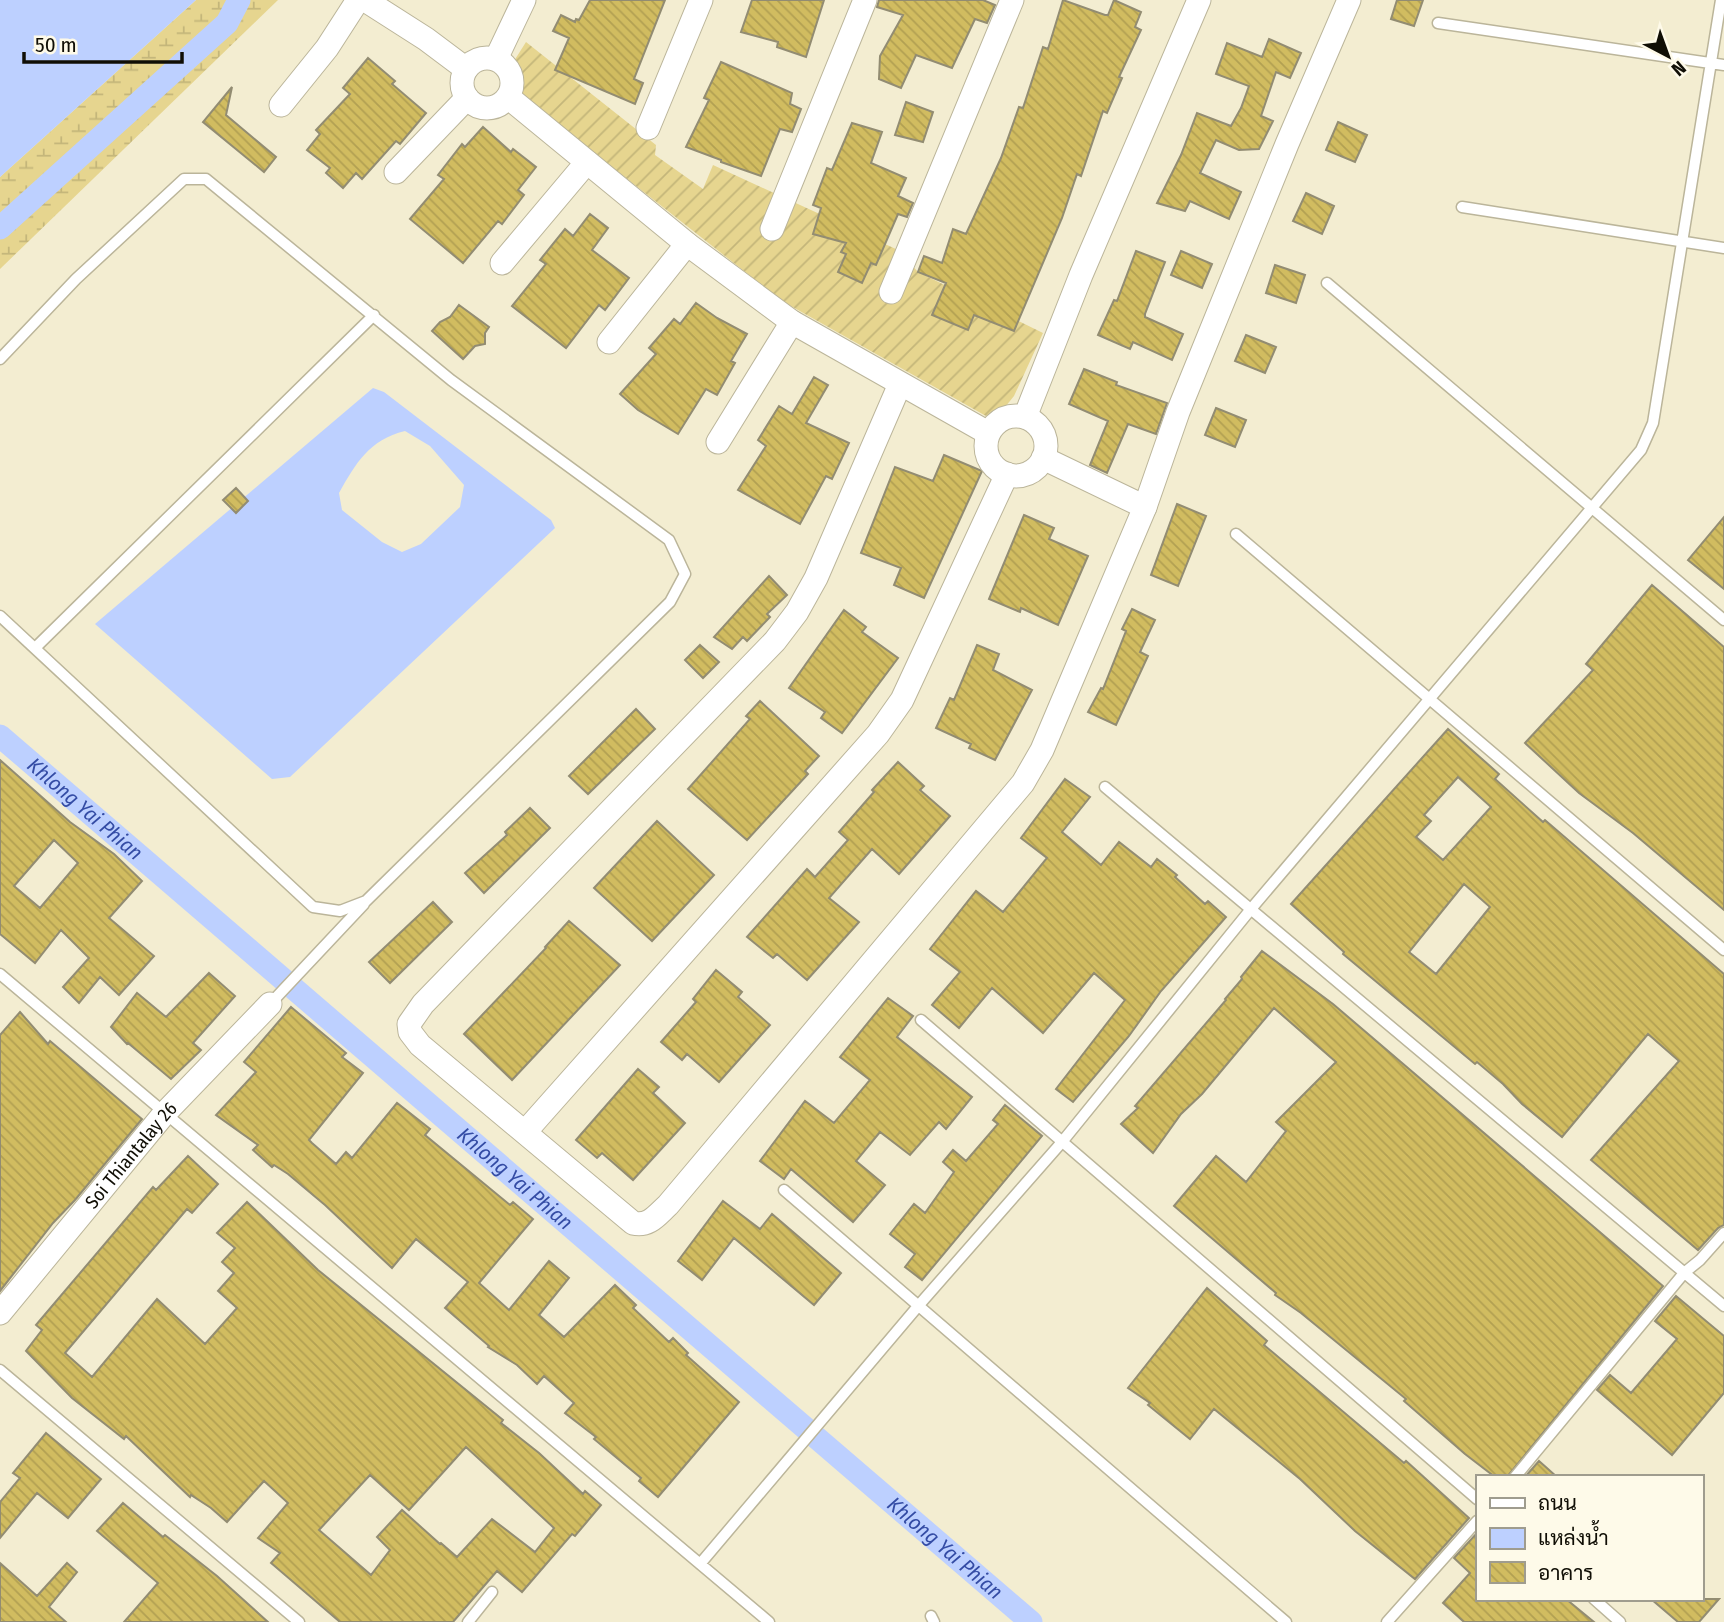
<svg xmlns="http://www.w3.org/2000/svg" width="1724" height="1622" font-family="'Fira Sans Condensed',Sarabun,sans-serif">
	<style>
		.wetland { fill: url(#wetland-marsh) }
		.garden { fill: url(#garden-furrows) }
		.water { fill: #bdd0ff; fill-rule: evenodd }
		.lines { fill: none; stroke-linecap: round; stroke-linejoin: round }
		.canal { stroke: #bdd0ff; stroke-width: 23 }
		.building { fill: url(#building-back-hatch); stroke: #928c72; stroke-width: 2; fill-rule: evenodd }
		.lane-casing { stroke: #bbb59a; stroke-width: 13 }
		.street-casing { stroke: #bbb59a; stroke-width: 25 }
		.lane { stroke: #fff; stroke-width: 10 }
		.street { stroke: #fff; stroke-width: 23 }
		.labels { text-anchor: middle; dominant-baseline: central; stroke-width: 5; stroke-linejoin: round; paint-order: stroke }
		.street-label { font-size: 19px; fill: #100e05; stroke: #fefae9 }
		.water-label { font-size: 21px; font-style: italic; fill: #344ca5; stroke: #fefae9 }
	</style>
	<defs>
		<pattern id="wetland-marsh" width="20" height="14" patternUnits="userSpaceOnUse" patternTransform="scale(1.75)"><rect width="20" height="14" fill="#e6d58f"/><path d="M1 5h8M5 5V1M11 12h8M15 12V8" fill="none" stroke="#c4b67a"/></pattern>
		<pattern id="garden-furrows" width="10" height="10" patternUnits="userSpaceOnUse" patternTransform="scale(1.75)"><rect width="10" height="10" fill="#e6d58f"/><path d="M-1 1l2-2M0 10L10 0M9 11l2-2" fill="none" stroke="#c4b67a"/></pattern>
		<pattern id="building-back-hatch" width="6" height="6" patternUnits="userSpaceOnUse" patternTransform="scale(1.75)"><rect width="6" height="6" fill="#d1bc60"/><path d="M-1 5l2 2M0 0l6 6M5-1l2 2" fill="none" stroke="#b2a052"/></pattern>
	</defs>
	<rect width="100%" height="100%" fill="#f3edd1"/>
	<path class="wetland" d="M 196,0 L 278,0 L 0,269 L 0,177 Z"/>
	<path class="garden" d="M 526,42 L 656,145 L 655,155 L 703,189 L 713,165 L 898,250 L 918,272 L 1043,333 L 1014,396 L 1001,412 L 986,416 L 782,301 L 522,96 L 519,74 L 514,61 Z"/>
	<path class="water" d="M 0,0 L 196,0 L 0,177 Z
		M 373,388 L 384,392 L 551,520 L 555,528 L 290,777 L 272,779 L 95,624 ZM 405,431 L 430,446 L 464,485 L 460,507 L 421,544 L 402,552 L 382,542 L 342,510 L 339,493 C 356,463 369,440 405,431 Z"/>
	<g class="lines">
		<g class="canal">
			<path d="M 0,228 L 227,23 L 239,0"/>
			<path id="s1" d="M 0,736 L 1031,1622"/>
		</g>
	</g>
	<path class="building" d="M 590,0 L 665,0 L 634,79 L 643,83 L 635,104 L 555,70 L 569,38 L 553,31 L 561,15 L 575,22 L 576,19 L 579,20 Z
		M 752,0 L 824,0 L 806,57 L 777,47 L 778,42 L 741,32 Z
		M 879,0 L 983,0 L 995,5 L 987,23 L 975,19 L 952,68 L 916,55 L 901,88 L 879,79 L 880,56 L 903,15 L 877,7 Z
		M 1063,0 L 1105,15 L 1108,15 L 1114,0 L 1141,12 L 1135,27 L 1141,30 L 1119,77 L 1122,78 L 1107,113 L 1103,111 L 1081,176 L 1077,174 L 1062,218 L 1014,331 L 974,315 L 968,330 L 932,315 L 946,283 L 918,272 L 924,256 L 942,263 L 953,229 L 966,234 L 1001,158 L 1019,107 L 1023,108 L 1043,47 L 1048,49 Z
		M 1397,0 L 1423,0 L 1414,26 L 1391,19 Z
		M 1269,39 L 1301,53 L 1290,78 L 1276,72 L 1261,116 L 1273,121 L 1259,149 L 1239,150 L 1216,140 L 1200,173 L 1241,192 L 1229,219 L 1190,201 L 1185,211 L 1157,203 L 1181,155 L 1197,113 L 1231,126 L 1241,108 L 1249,86 L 1216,74 L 1227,43 L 1262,57 Z
		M 368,58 L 395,81 L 392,84 L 426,113 L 400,144 L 396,141 L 362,179 L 356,173 L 343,188 L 326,173 L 330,168 L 307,150 L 320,134 L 316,130 L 350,94 L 343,88 Z
		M 721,62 L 792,93 L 790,104 L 801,109 L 792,132 L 780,129 L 761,176 L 721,162 L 721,160 L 686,147 L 709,100 L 704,98 Z
		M 232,87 L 226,115 L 276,157 L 264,172 L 203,122 Z
		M 906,102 L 933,112 L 923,142 L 895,135 Z
		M 1338,122 L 1367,135 L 1355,162 L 1326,150 Z
		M 852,123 L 882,132 L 871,163 L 906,178 L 898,196 L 913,203 L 907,217 L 898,214 L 876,265 L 871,263 L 862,283 L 838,272 L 846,254 L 841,252 L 846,243 L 813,234 L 821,208 L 813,205 L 827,168 L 832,170 Z
		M 483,127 L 511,152 L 513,149 L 536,167 L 518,190 L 524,195 L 502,224 L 498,221 L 463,263 L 410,219 L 444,179 L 438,175 L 462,144 L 465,147 Z
		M 1306,193 L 1334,206 L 1322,234 L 1293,221 Z
		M 590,214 L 608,228 L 592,250 L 629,278 L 605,310 L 599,305 L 566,348 L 512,306 L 546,264 L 540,260 L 565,229 L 573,236 Z
		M 1136,251 L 1165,262 L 1145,314 L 1145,317 L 1183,334 L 1172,360 L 1133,342 L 1130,349 L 1098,335 L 1114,300 L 1117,301 Z
		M 1181,251 L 1212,264 L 1202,288 L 1171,275 Z
		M 1275,265 L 1305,275 L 1296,303 L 1266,293 Z
		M 696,303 L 717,318 L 747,334 L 731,361 L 735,363 L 717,395 L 706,389 L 678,434 L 638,410 L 620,394 L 656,354 L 649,348 L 674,319 L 680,324 Z
		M 459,305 L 489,327 L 485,333 L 485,344 L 475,346 L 463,359 L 432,331 L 440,322 L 450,317 Z
		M 1246,335 L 1276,347 L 1265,373 L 1235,361 Z
		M 1084,369 L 1117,382 L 1116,385 L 1167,403 L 1156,434 L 1128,424 L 1107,473 L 1090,465 L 1108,421 L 1069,404 Z
		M 814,377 L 828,385 L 806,423 L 849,443 L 832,479 L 826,476 L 800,524 L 738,490 L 766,446 L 758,440 L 779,406 L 792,414 Z
		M 1216,408 L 1246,420 L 1235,447 L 1205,435 Z
		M 944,455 L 982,471 L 924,598 L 894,585 L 901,568 L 861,553 L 895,467 L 933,481 Z
		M 236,488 L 248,501 L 236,513 L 223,500 Z
		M 1177,504 L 1206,516 L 1178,586 L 1151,575 Z
		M 1024,515 L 1054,528 L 1049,539 L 1088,556 L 1058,625 L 1021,608 L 1020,612 L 989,599 Z
		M 1724,517 L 1724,589 L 1688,560 Z
		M 769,576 L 787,595 L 767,614 L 770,617 L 747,641 L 743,637 L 732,649 L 714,637 Z
		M 1652,585 L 1724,647 L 1724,910 L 1633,833 L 1579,793 L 1525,743 L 1593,670 L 1586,664 Z
		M 1132,609 L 1155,620 L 1140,652 L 1148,656 L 1116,725 L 1088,712 L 1101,688 L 1103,689 L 1126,631 L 1122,629 Z
		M 844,610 L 866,627 L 862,632 L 898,658 L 842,733 L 821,718 L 825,712 L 789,688 Z
		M 700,645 L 719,662 L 703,678 L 685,660 Z
		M 977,645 L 999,654 L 993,670 L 1032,690 L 995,760 L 969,748 L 971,744 L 936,728 L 950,698 L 954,700 Z
		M 760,701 L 819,756 L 805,771 L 808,774 L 747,840 L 688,789 L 750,719 L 746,716 Z
		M 636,709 L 655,729 L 588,794 L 569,776 Z
		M 1448,729 L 1499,774 L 1495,779 L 1543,822 L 1545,820 L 1724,974 L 1724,1225 L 1718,1228 L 1698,1250 L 1591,1160 L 1679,1061 L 1648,1034 L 1562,1137 L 1522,1104 L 1503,1084 L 1477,1062 L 1475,1064 L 1343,954 L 1344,952 L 1291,904 ZM 1458,777 L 1491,807 L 1443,860 L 1416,837 L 1431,821 L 1424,815 ZM 1464,884 L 1490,907 L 1436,974 L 1409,952 Z
		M 0,760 L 70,822 L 114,854 L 142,881 L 109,918 L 154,956 L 119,995 L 100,977 L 79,1003 L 63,987 L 89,958 L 61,930 L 35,963 L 0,934 ZM 54,840 L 78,863 L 40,908 L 14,886 Z
		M 898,762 L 924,786 L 920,790 L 950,816 L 899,874 L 872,849 L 829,898 L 859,922 L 807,980 L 777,954 L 773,958 L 747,937 L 807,869 L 815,877 L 848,840 L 839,832 L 874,792 L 872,790 Z
		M 1065,779 L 1090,797 L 1062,832 L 1101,865 L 1119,842 L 1151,867 L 1157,859 L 1177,875 L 1175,877 L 1205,904 L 1208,901 L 1226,917 L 1161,991 L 1129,1036 L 1073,1102 L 1056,1089 L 1125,1000 L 1094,973 L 1043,1033 L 992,988 L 959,1028 L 932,1005 L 960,972 L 930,949 L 976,891 L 1003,912 L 1047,858 L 1021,838 Z
		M 530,808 L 550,828 L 484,893 L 465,873 L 507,835 L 505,832 Z
		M 657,821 L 714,875 L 652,941 L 594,888 Z
		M 433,902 L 452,922 L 390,983 L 369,962 Z
		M 569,921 L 620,965 L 512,1080 L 464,1034 L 546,948 L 545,947 Z
		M 1262,951 L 1333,1004 L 1663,1286 L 1507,1477 L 1495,1477 L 1465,1454 L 1404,1401 L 1406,1399 L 1301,1313 L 1275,1295 L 1276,1293 L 1174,1206 L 1216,1156 L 1246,1182 L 1286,1131 L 1276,1122 L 1336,1062 L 1274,1008 L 1202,1094 L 1181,1114 L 1153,1153 L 1121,1124 L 1138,1108 L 1135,1106 L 1226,1000 L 1225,999 L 1242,979 L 1241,977 Z
		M 716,970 L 742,992 L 738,997 L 770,1025 L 719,1082 L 687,1054 L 682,1060 L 661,1042 L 696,1002 L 693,999 Z
		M 209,973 L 235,996 L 193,1043 L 201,1050 L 171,1079 L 128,1043 L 127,1044 L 111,1027 L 137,993 L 166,1017 Z
		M 888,998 L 913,1016 L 897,1037 L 972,1097 L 946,1129 L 939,1122 L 910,1155 L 880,1132 L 856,1161 L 885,1185 L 853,1222 L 791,1169 L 784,1179 L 760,1161 L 805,1101 L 834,1123 L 870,1080 L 840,1057 Z
		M 291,1007 L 346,1053 L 342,1057 L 363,1073 L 309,1140 L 312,1143 L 336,1164 L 346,1152 L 352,1158 L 397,1103 L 430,1129 L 425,1135 L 510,1205 L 513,1202 L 533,1219 L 479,1283 L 509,1310 L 549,1261 L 569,1278 L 539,1315 L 564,1337 L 615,1285 L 636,1305 L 633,1308 L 669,1342 L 673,1338 L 688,1353 L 686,1355 L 739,1402 L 658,1497 L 639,1481 L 641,1478 L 594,1439 L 596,1437 L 565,1413 L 574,1403 L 544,1376 L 537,1384 L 517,1365 L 488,1347 L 489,1346 L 445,1308 L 468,1282 L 416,1239 L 392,1268 L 325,1205 L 288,1174 L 274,1165 L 272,1167 L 253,1150 L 258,1145 L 216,1115 L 256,1072 L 244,1062 Z
		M 20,1012 L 48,1044 L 50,1041 L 142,1119 L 75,1200 L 53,1223 L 0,1291 L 0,1035 Z
		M 638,1069 L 659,1087 L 653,1093 L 685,1123 L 633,1180 L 602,1153 L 597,1158 L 576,1140 Z
		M 1005,1105 L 1042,1136 L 922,1280 L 905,1267 L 915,1254 L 890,1234 L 914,1204 L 925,1213 L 954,1172 L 943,1162 L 953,1150 L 966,1161 L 998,1124 L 993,1120 Z
		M 188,1156 L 218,1184 L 192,1213 L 187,1209 L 65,1353 L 92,1377 L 157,1299 L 205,1344 L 237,1308 L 218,1291 L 234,1273 L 222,1262 L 235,1248 L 217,1233 L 247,1202 L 318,1270 L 503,1420 L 501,1423 L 539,1453 L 583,1494 L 585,1491 L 601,1505 L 575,1536 L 572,1534 L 522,1592 L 497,1571 L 453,1622 L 340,1622 L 271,1563 L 280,1553 L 258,1538 L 288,1503 L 264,1481 L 227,1522 L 211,1508 L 191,1495 L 190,1497 L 126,1436 L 124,1439 L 72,1398 L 26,1351 L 42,1330 L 36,1325 L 153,1187 L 156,1190 ZM 466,1447 L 554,1528 L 535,1552 L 492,1519 L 457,1557 L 441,1543 L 440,1544 L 402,1510 L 377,1537 L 390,1550 L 371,1575 L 319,1530 L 370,1475 L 409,1510 Z
		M 723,1201 L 760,1229 L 772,1214 L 841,1273 L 814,1305 L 734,1238 L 702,1280 L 678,1261 Z
		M 1207,1288 L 1267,1341 L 1264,1345 L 1404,1463 L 1406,1461 L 1469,1518 L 1415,1579 L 1355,1531 L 1300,1479 L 1214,1409 L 1190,1439 L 1148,1405 L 1150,1403 L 1128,1388 Z
		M 1676,1296 L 1724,1336 L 1724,1393 L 1672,1455 L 1597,1390 L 1610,1375 L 1631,1393 L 1677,1339 L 1655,1321 Z
		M 46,1433 L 101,1479 L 68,1518 L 37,1493 L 0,1538 L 0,1502 L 20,1478 L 13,1473 Z
		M 1539,1461 L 1557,1477 L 1525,1477 Z
		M 123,1503 L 163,1537 L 165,1535 L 217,1576 L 268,1622 L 124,1622 L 158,1583 L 97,1531 Z
		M 1477,1533 L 1477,1599 L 1566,1599 L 1594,1622 L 1464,1622 L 1443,1603 L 1470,1573 L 1454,1558 Z
		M 0,1563 L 37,1596 L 67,1563 L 77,1572 L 49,1607 L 66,1622 L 0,1622 Z
		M 1651,1599 L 1719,1599 L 1699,1622 L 1678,1622 Z"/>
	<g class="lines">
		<g class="lane-casing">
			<path id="lane" d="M 1438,23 L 1724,65
				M 1462,207 L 1724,248
				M 1327,283 L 1724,620
				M 0,359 L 76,279 L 184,179 L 206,179 L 451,380 L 669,540 L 685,574 L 670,602 L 366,901 L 340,911 L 313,907 L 0,616
				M 1236,534 L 1724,950
				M 35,648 L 374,315
				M 1105,787 L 1724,1306
				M 0,974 L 769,1622
				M 270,1004 L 364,904
				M 921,1020 L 1477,1499
				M 784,1190 L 1286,1622
				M 0,1370 L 299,1622
				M 1515,1477 L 1684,1273 L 1700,1260 L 1724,1233
				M 700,1564 L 919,1305 L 1062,1142 L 1251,909 L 1641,450 L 1653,423 L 1721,0
				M 1594,1599 L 1620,1622
				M 931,1616 L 934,1622
				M 468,1622 L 492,1592
				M 1387,1622 L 1477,1521"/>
		</g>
		<g class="street-casing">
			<g id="street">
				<path d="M 365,0 L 426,39 L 466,69"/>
				<circle cx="487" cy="83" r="25"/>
				<path d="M 496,59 L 524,0"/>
				<path d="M 508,97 L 687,244 L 792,322 L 988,433"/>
				<path d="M 281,105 L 327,48 L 358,0"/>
				<path d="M 648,128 L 701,0"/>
				<path d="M 396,172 L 467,98"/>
				<path d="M 772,229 L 865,0"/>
				<path d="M 502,263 L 587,162"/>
				<path d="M 891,292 L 1012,0"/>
				<path d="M 609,342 L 687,244"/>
				<path d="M 900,384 L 816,578 L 797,612 L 775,641 L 423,1004 L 409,1024 L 410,1032 L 420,1045 L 633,1223 C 649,1227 657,1215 668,1205 L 1023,783 L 1042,750 L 1145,507 L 1178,412 L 1287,144 L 1349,0"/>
				<circle cx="1016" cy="446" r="30"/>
				<path d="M 1025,417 L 1081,275 L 1199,0"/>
				<path d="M 718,442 L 792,322"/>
				<path d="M 1043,458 L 1145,507"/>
				<path d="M 525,1132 L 878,734 L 902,700 L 1007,474"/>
				<path id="s2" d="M 0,1313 L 164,1114 L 270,1004"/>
			</g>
		</g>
		<use href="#lane" class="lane"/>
		<use href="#street" class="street"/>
	</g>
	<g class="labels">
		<g class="street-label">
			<text stroke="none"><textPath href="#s2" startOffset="205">Soi Thiantalay 26</textPath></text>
		</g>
		<g class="water-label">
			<text stroke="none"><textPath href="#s1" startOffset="112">Khlong Yai Phian</textPath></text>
			<text stroke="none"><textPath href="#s1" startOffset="679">Khlong Yai Phian</textPath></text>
			<text stroke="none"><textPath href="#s1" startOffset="1246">Khlong Yai Phian</textPath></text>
		</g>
	</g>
	<rect x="1476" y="1475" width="228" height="126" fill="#fefae9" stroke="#9f9c8e" stroke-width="2"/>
	<rect x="1490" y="1498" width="35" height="10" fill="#ffffff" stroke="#9f9c8e" stroke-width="2"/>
	<text x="1538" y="1510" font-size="21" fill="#100e05">ถนน</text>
	<rect x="1490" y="1528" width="35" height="21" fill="#bdd0ff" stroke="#9f9c8e" stroke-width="2"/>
	<text x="1538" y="1545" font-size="21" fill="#100e05">แหล่งน้ำ</text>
	<rect x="1490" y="1562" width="35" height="21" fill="url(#building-back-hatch)" stroke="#9f9c8e" stroke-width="2"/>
	<text x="1538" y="1580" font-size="21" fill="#100e05">อาคาร</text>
	<g transform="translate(1668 56) rotate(139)" stroke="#fefae9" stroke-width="5" paint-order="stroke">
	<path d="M0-5L12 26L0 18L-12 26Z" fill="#100e05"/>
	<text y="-10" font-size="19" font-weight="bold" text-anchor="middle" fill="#100e05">N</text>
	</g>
	<path d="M24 52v10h158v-10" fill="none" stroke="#100e05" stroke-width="3.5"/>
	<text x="35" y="52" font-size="21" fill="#100e05" stroke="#fefae9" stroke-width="5" paint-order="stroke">50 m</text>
</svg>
